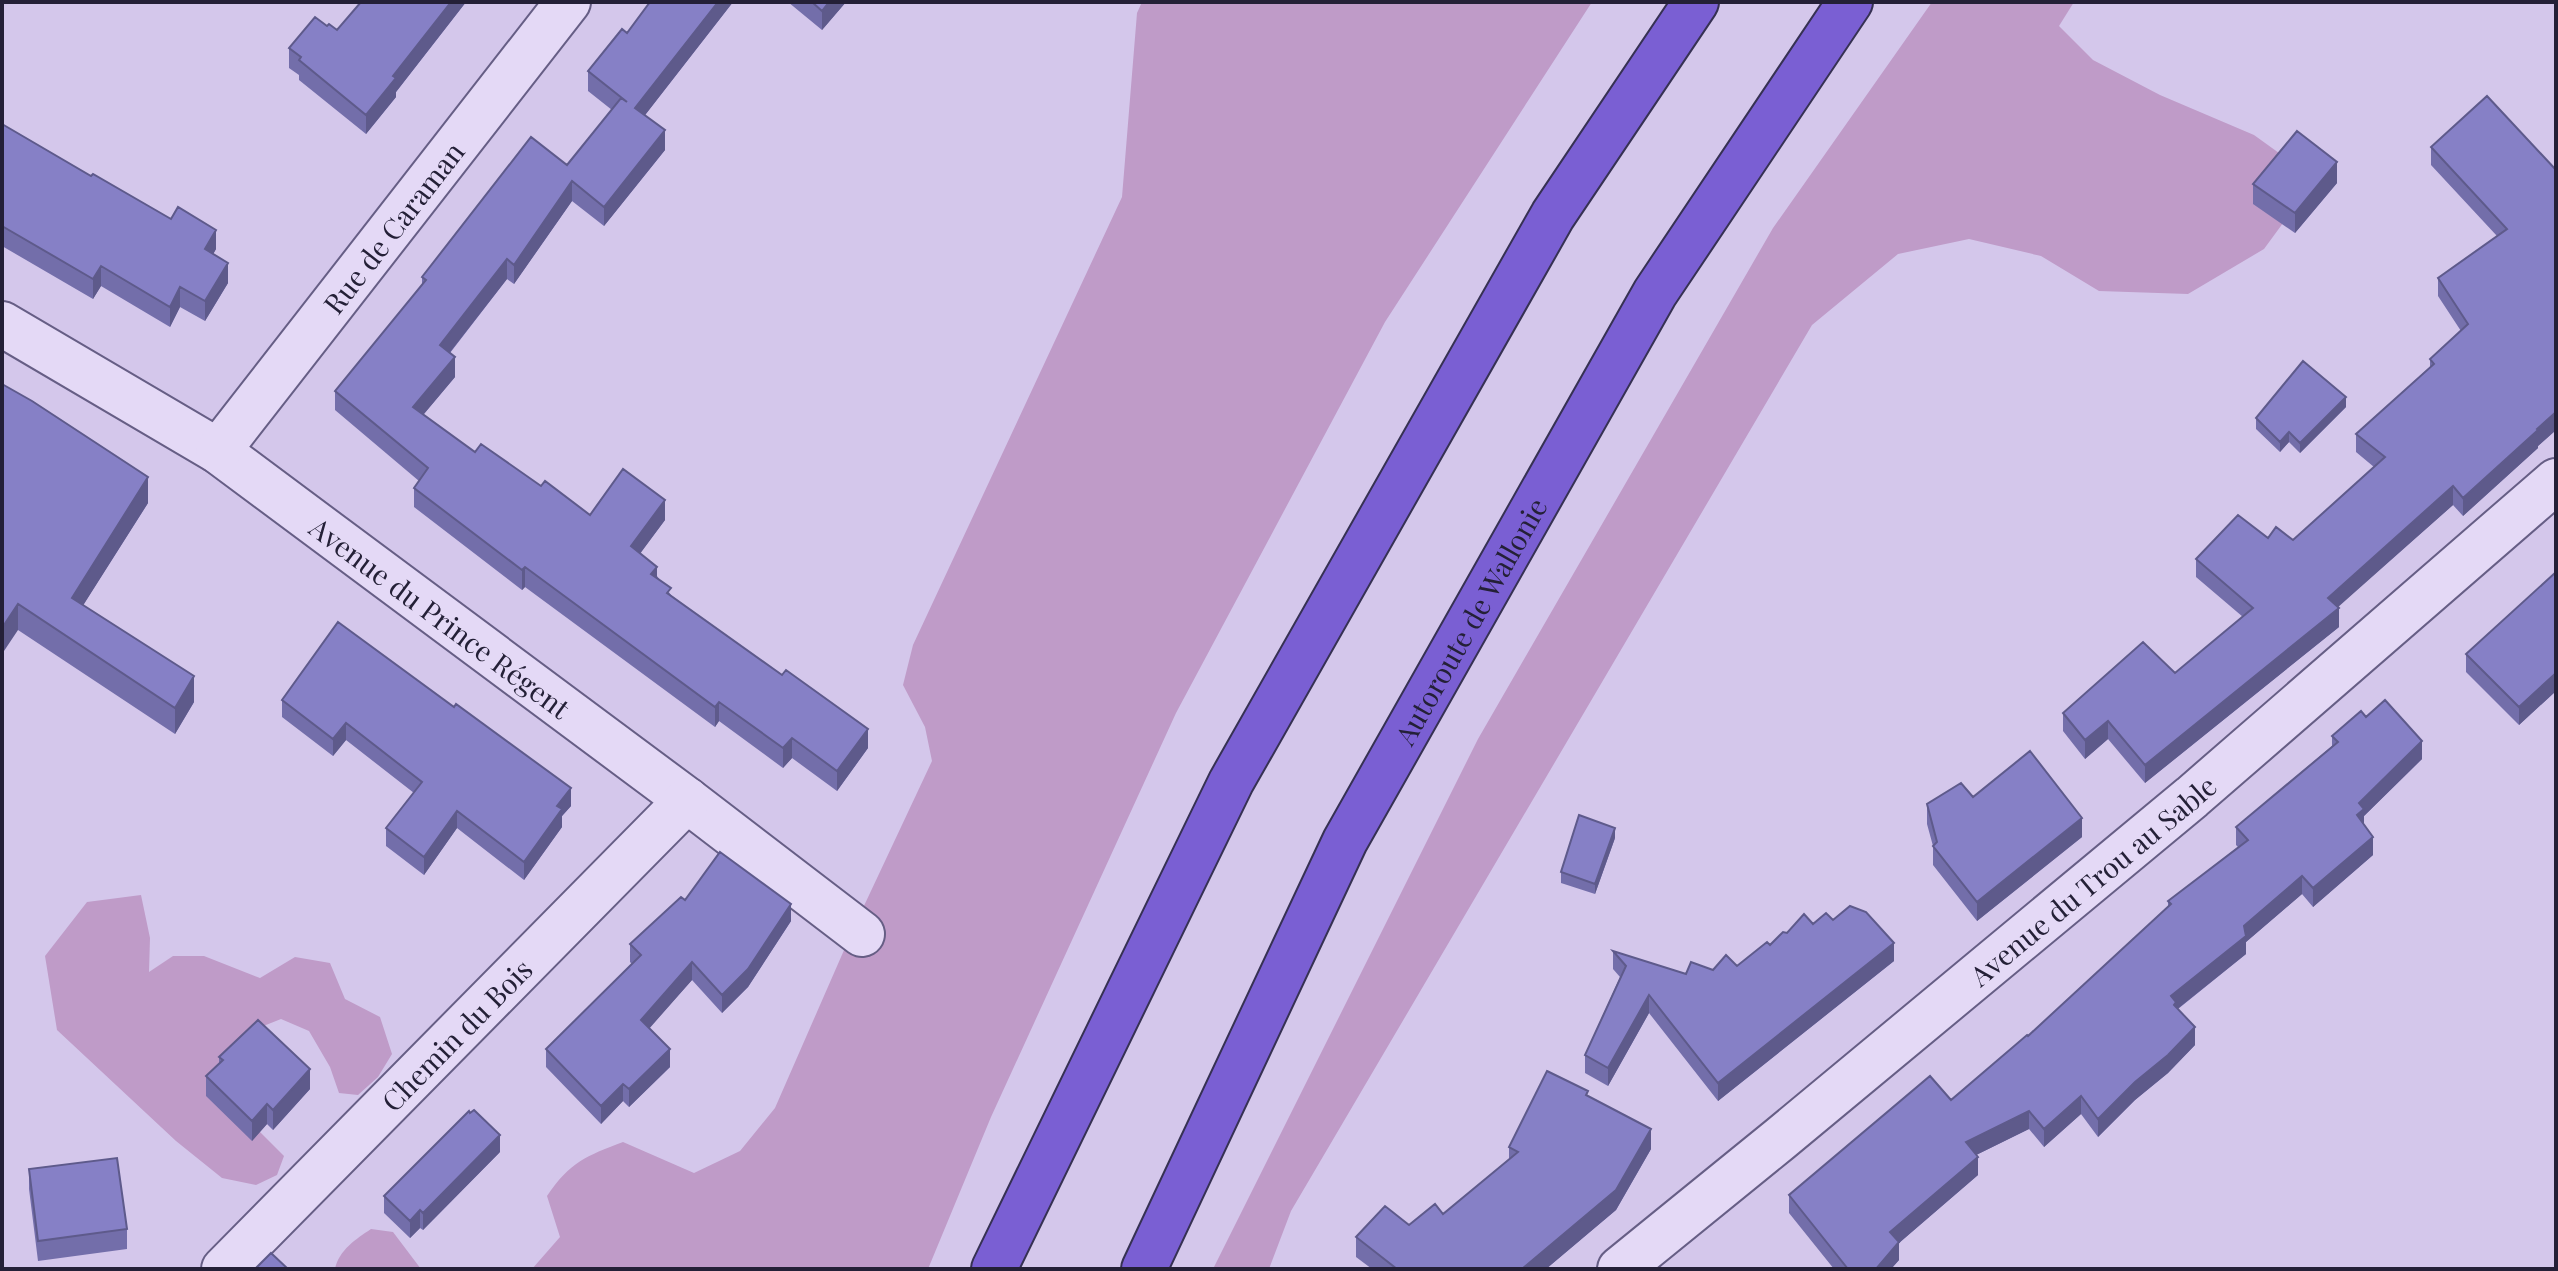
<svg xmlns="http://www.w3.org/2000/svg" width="2558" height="1271" font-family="'Playfair Display',serif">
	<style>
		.green { fill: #bf9bc8 }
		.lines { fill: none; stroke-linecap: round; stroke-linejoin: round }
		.minor-casing { stroke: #665e85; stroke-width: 48 }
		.highway-casing { stroke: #363153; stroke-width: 48 }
		.minor { stroke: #e4d9f6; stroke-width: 44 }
		.highway { stroke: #7a5fd3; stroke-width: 44 }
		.wall { fill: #736eaa }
		.shaded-wall { fill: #5e5a8b }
		.building { fill: #8680c6; stroke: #5e5a8b; stroke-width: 2 }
		.labels { text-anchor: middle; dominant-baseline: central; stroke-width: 6; stroke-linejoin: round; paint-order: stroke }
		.street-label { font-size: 28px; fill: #242037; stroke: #e1d6f3 }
	</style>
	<rect width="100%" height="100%" fill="#d4c7eb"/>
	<path class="green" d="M 1142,2 L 1592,2 L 1385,322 L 1176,713 L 991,1117 L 928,1269 L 532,1269 L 560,1237 L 547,1196 C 570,1162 586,1156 623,1142 L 694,1173 L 740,1151 L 775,1108 L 855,925 L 932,761 L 925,727 L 903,685 L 913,645 L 1122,197 L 1137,13 Z
		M 1932,2 L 2074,2 L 2059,26 L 2093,60 L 2160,95 L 2254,135 L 2290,161 L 2297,204 L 2264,249 L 2188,294 L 2099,291 L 2041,256 L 1969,239 L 1898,254 L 1812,325 L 1291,1211 L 1269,1269 L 1213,1269 L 1478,739 L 1773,228 Z
		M 141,895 L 150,938 L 149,972 L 173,956 L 204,956 L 260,978 L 295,957 L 330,963 L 345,999 L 380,1017 L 392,1054 L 378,1077 L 358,1095 L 339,1093 L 330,1067 L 309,1031 L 281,1019 L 246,1033 L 236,1108 L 284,1156 L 277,1175 L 256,1185 L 222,1178 L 176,1141 L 57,1030 L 45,956 L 87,902 Z
		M 371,1229 L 393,1232 L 421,1269 L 335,1269 C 339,1250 356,1239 371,1229 Z"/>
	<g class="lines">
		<g class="minor-casing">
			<g id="minor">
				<path id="s1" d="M 2,324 L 218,451 L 687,800 L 862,934"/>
				<path id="s2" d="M 218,451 L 568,2"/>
				<path id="s3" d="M 224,1269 L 687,800"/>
				<path id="s4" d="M 1620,1269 L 1780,1139 L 2192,797 L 2556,481"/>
			</g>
		</g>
		<g class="highway-casing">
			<g id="highway">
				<path d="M 994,1269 L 1231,782 L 1553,215 L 1696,2"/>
				<path id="s5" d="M 1144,1269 L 1345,841 L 1655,293 L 1850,2"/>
			</g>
		</g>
		<use href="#minor" class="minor"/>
		<use href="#highway" class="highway"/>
	</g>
	<path class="wall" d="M 361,2 L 466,2 L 396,92 L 396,97 L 366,134 L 299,80 L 299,75 L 289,68 L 289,48 L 327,26 L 337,30 Z
		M 650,2 L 733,2 L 645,115 L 665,150 L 604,226 L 572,201 L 514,284 L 507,279 L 450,353 L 455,377 L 423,415 L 475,452 L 541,486 L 590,515 L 665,520 L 640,553 L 671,595 L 868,748 L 837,791 L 792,758 L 783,768 L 719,721 L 715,727 L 525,587 L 522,590 L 414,507 L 414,488 L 419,481 L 335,410 L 335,391 L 422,285 L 422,277 L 567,165 L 612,110 L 588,91 L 588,71 L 627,33 Z
		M 788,2 L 846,2 L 822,30 Z
		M 2,124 L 216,249 L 213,254 L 228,283 L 205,321 L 180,307 L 170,327 L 101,286 L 93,299 L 2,246 Z
		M 2431,147 L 2556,170 L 2556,430 L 2538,446 L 2538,448 L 2463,516 L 2453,505 L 2337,607 L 2339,627 L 2145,783 L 2108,739 L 2085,759 L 2063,731 L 2063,713 L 2175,673 L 2243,617 L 2196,577 L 2196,559 L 2268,538 L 2293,540 L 2374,467 L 2356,452 L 2356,434 L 2430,367 L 2430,359 L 2461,331 L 2438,296 L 2438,278 L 2497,236 L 2431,165 Z
		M 2337,183 L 2295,233 L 2253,204 L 2253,184 Z
		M 2,384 L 148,503 L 83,605 L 194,702 L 175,734 L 18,630 Z
		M 2346,407 L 2300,453 L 2289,442 L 2280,452 L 2256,429 L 2256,418 Z
		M 2556,572 L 2556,691 L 2519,725 L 2466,672 L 2466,654 Z
		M 338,622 L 571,806 L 562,816 L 562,827 L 524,880 L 457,828 L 424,875 L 386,846 L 386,828 L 414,793 L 346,740 L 333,756 L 282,717 L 282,700 Z
		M 2366,717 L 2422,759 L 2364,816 L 2364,825 L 2373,855 L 2313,907 L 2302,894 L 2246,942 L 2246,954 L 2178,1009 L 2195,1045 L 2168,1073 L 2135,1100 L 2098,1137 L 2081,1114 L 2044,1147 L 2029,1129 L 1976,1155 L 1978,1175 L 1899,1243 L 1899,1260 L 1891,1269 L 1834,1269 L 1789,1213 L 1789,1195 L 1951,1100 L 2028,1036 L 2168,907 L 2168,901 L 2238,847 L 2236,845 L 2236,827 L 2332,746 L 2332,736 Z
		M 1973,797 L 2082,837 L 1977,921 L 1933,865 L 1933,846 L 1927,824 L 1927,804 Z
		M 1615,838 L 1595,894 L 1561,883 L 1561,872 Z
		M 685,900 L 791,921 L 748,987 L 722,1013 L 692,980 L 649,1028 L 670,1067 L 629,1107 L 623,1101 L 601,1124 L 546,1067 L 546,1049 L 632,964 L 630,962 L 630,944 Z
		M 1833,920 L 1894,961 L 1718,1101 L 1649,1013 L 1608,1086 L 1585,1073 L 1585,1055 L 1620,977 L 1613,969 L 1613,951 L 1686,974 L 1737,966 L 1787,933 L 1813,924 Z
		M 219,1057 L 310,1089 L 273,1130 L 267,1124 L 252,1141 L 206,1096 L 206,1076 L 219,1063 Z
		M 1588,1097 L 1651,1149 L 1616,1210 L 1546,1269 L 1372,1269 L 1356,1257 L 1356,1237 L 1409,1225 L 1443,1214 L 1509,1159 L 1509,1147 Z
		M 500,1152 L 423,1230 L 420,1228 L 410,1238 L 384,1213 L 384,1196 Z
		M 29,1169 L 127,1229 L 127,1249 L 38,1261 L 29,1189 Z"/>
	<path class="shaded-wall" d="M 451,2 L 466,2 L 396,92 L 396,97 L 366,134 L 366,115 L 393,76 Z
		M 718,2 L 733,2 L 635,128 L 635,108 Z
		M 829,2 L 846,2 L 822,30 L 822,11 Z
		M 665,130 L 665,150 L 604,226 L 604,207 Z
		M 2337,162 L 2337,183 L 2295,233 L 2295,213 Z
		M 572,181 L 572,201 L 514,284 L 514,265 Z
		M 216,230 L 216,249 L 205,269 L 205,249 Z
		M 507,259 L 507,279 L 440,365 L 440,345 Z
		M 228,263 L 228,283 L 205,321 L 205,301 Z
		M 101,266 L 101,286 L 93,299 L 93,279 Z
		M 180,287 L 180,307 L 170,327 L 170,307 Z
		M 455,357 L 455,377 L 413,427 L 413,407 Z
		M 2346,397 L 2346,407 L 2300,453 L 2300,443 Z
		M 2556,412 L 2556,430 L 2538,446 L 2538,448 L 2463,516 L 2463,498 Z
		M 2289,432 L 2289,442 L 2280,452 L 2280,442 Z
		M 148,477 L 148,503 L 72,623 L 72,598 Z
		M 2453,486 L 2453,505 L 2328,616 L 2328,598 Z
		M 665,500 L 665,520 L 631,566 L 631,546 Z
		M 525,567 L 525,587 L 522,590 L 522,570 Z
		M 657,567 L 657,587 L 651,574 Z
		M 18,604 L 18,630 L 2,654 L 2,628 Z
		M 2339,608 L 2339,627 L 2145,783 L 2145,765 Z
		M 2556,673 L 2556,691 L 2519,725 L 2519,707 Z
		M 194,676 L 194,702 L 175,734 L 175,708 Z
		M 719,702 L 719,721 L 715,727 L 715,707 Z
		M 2108,721 L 2108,739 L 2085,759 L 2085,740 Z
		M 346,723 L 346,740 L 333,756 L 333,739 Z
		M 868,729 L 868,748 L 837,791 L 837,771 Z
		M 792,738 L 792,758 L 783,768 L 783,748 Z
		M 2422,741 L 2422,759 L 2364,816 L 2364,827 L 2357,815 L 2359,803 Z
		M 571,788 L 571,806 L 562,816 L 562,827 L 524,880 L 524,862 L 557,806 Z
		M 457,811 L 457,828 L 424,875 L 424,857 Z
		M 2082,818 L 2082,837 L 1977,921 L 1977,902 Z
		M 1615,828 L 1615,838 L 1595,894 L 1595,884 Z
		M 2373,837 L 2373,855 L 2313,907 L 2313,888 Z
		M 2302,876 L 2302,894 L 2246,942 L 2246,954 L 2176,1010 L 2171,996 L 2244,926 Z
		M 791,904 L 791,921 L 748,987 L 722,1013 L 722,995 Z
		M 1894,943 L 1894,961 L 1718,1101 L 1718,1083 Z
		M 692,962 L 692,980 L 641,1038 L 641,1020 Z
		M 1649,995 L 1649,1013 L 1608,1086 L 1608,1068 Z
		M 2195,1027 L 2195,1045 L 2168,1073 L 2135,1100 L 2098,1137 L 2098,1119 L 2135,1082 Z
		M 670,1049 L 670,1067 L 629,1107 L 629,1089 Z
		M 310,1069 L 310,1089 L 273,1130 L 273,1110 Z
		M 623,1084 L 623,1101 L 601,1124 L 601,1106 Z
		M 2081,1096 L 2081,1114 L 2044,1147 L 2044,1129 Z
		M 267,1104 L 267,1124 L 252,1141 L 252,1121 Z
		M 2029,1111 L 2029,1129 L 1966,1160 L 1966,1142 Z
		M 1651,1129 L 1651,1149 L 1616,1210 L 1546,1269 L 1522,1269 Z
		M 500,1135 L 500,1152 L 423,1230 L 423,1213 Z
		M 1978,1157 L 1978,1175 L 1899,1243 L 1899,1260 L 1891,1269 L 1876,1269 L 1890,1232 Z
		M 420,1210 L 420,1228 L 410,1238 L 410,1221 Z"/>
	<path class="building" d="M 361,2 L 451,2 L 393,76 L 396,78 L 366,115 L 299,60 L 301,57 L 289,48 L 315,17 L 327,26 L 329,24 L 337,30 Z
		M 650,2 L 718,2 L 635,108 L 665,130 L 604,207 L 572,181 L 514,265 L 507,259 L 440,345 L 455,357 L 413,407 L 475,452 L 481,444 L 541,486 L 545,481 L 590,515 L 623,469 L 665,500 L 631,546 L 657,567 L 651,574 L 671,588 L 667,593 L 782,675 L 786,670 L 868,729 L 837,771 L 792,738 L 783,748 L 719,702 L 715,707 L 525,567 L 522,570 L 414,488 L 428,468 L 335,391 L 426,280 L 422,277 L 531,137 L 567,165 L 621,98 L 627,102 L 588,71 L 622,29 L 627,33 Z
		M 812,2 L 829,2 L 822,11 Z
		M 2487,96 L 2556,170 L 2556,412 L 2537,429 L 2538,430 L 2463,498 L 2453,486 L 2328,598 L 2339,608 L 2145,765 L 2108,721 L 2085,740 L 2063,713 L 2143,642 L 2175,673 L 2253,608 L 2196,559 L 2238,515 L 2268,538 L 2276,527 L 2293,540 L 2385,457 L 2356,434 L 2434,364 L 2430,359 L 2468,324 L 2438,278 L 2507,229 L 2431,147 Z
		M 2,124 L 91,176 L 93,174 L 171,219 L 178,207 L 216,230 L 205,249 L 228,263 L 205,301 L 180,287 L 170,307 L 101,266 L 93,279 L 2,226 Z
		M 2297,131 L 2337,162 L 2295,213 L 2253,184 Z
		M 2303,361 L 2346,397 L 2300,443 L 2289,432 L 2280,442 L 2256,418 Z
		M 2,384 L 32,401 L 148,477 L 72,598 L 194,676 L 175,708 L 18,604 L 2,628 Z
		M 2556,572 L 2556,673 L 2519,707 L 2466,654 Z
		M 338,622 L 454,707 L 456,704 L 571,788 L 557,806 L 562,809 L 524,862 L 457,811 L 424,857 L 386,828 L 422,782 L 346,723 L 333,739 L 282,700 Z
		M 2385,700 L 2422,741 L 2359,803 L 2364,809 L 2357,815 L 2373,837 L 2313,888 L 2302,876 L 2244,926 L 2246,936 L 2171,996 L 2176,1002 L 2174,1005 L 2195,1027 L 2168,1055 L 2135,1082 L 2098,1119 L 2081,1096 L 2044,1129 L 2029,1111 L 1966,1142 L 1978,1157 L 1890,1232 L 1899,1242 L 1876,1269 L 1848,1269 L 1789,1195 L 1930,1076 L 1951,1100 L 2027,1035 L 2028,1036 L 2171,904 L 2168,901 L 2248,840 L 2236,827 L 2338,742 L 2332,736 L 2361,711 L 2366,717 Z
		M 2030,751 L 2082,818 L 1977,902 L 1933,846 L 1937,842 L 1927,804 L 1961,783 L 1973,797 Z
		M 1579,815 L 1615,828 L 1595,884 L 1561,872 Z
		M 720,852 L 791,904 L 748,969 L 722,995 L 692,962 L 641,1020 L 670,1049 L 629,1089 L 623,1084 L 601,1106 L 546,1049 L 641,955 L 630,944 L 681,897 L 685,900 Z
		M 1850,906 L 1866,912 L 1894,943 L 1718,1083 L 1649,995 L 1608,1068 L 1585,1055 L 1626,966 L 1613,951 L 1686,974 L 1691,962 L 1713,970 L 1726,955 L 1737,966 L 1767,942 L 1770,945 L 1783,932 L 1787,933 L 1804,914 L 1813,924 L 1826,913 L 1833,920 Z
		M 258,1020 L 310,1069 L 273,1110 L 267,1104 L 252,1121 L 206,1076 L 223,1060 L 219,1057 Z
		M 1547,1071 L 1588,1091 L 1586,1095 L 1651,1129 L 1616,1190 L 1522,1269 L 1397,1269 L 1356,1237 L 1385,1206 L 1409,1225 L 1435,1204 L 1443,1214 L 1518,1152 L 1509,1147 Z
		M 474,1110 L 500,1135 L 423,1213 L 420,1210 L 410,1221 L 384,1196 L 469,1111 L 470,1113 Z
		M 117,1158 L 127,1229 L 38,1241 L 29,1169 Z
		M 271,1253 L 288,1269 L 255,1269 Z"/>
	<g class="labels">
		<g class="street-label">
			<text stroke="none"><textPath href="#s2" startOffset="284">Rue de Caraman</textPath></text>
			<text stroke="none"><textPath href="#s1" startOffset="528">Avenue du Prince Régent</textPath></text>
			<text stroke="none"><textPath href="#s5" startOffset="726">Autoroute de Wallonie</textPath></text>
			<text stroke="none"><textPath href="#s4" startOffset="612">Avenue du Trou au Sable</textPath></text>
			<text stroke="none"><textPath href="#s3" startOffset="330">Chemin du Bois</textPath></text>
		</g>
	</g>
	<rect width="2558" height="1271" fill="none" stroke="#242037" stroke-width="8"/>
</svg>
